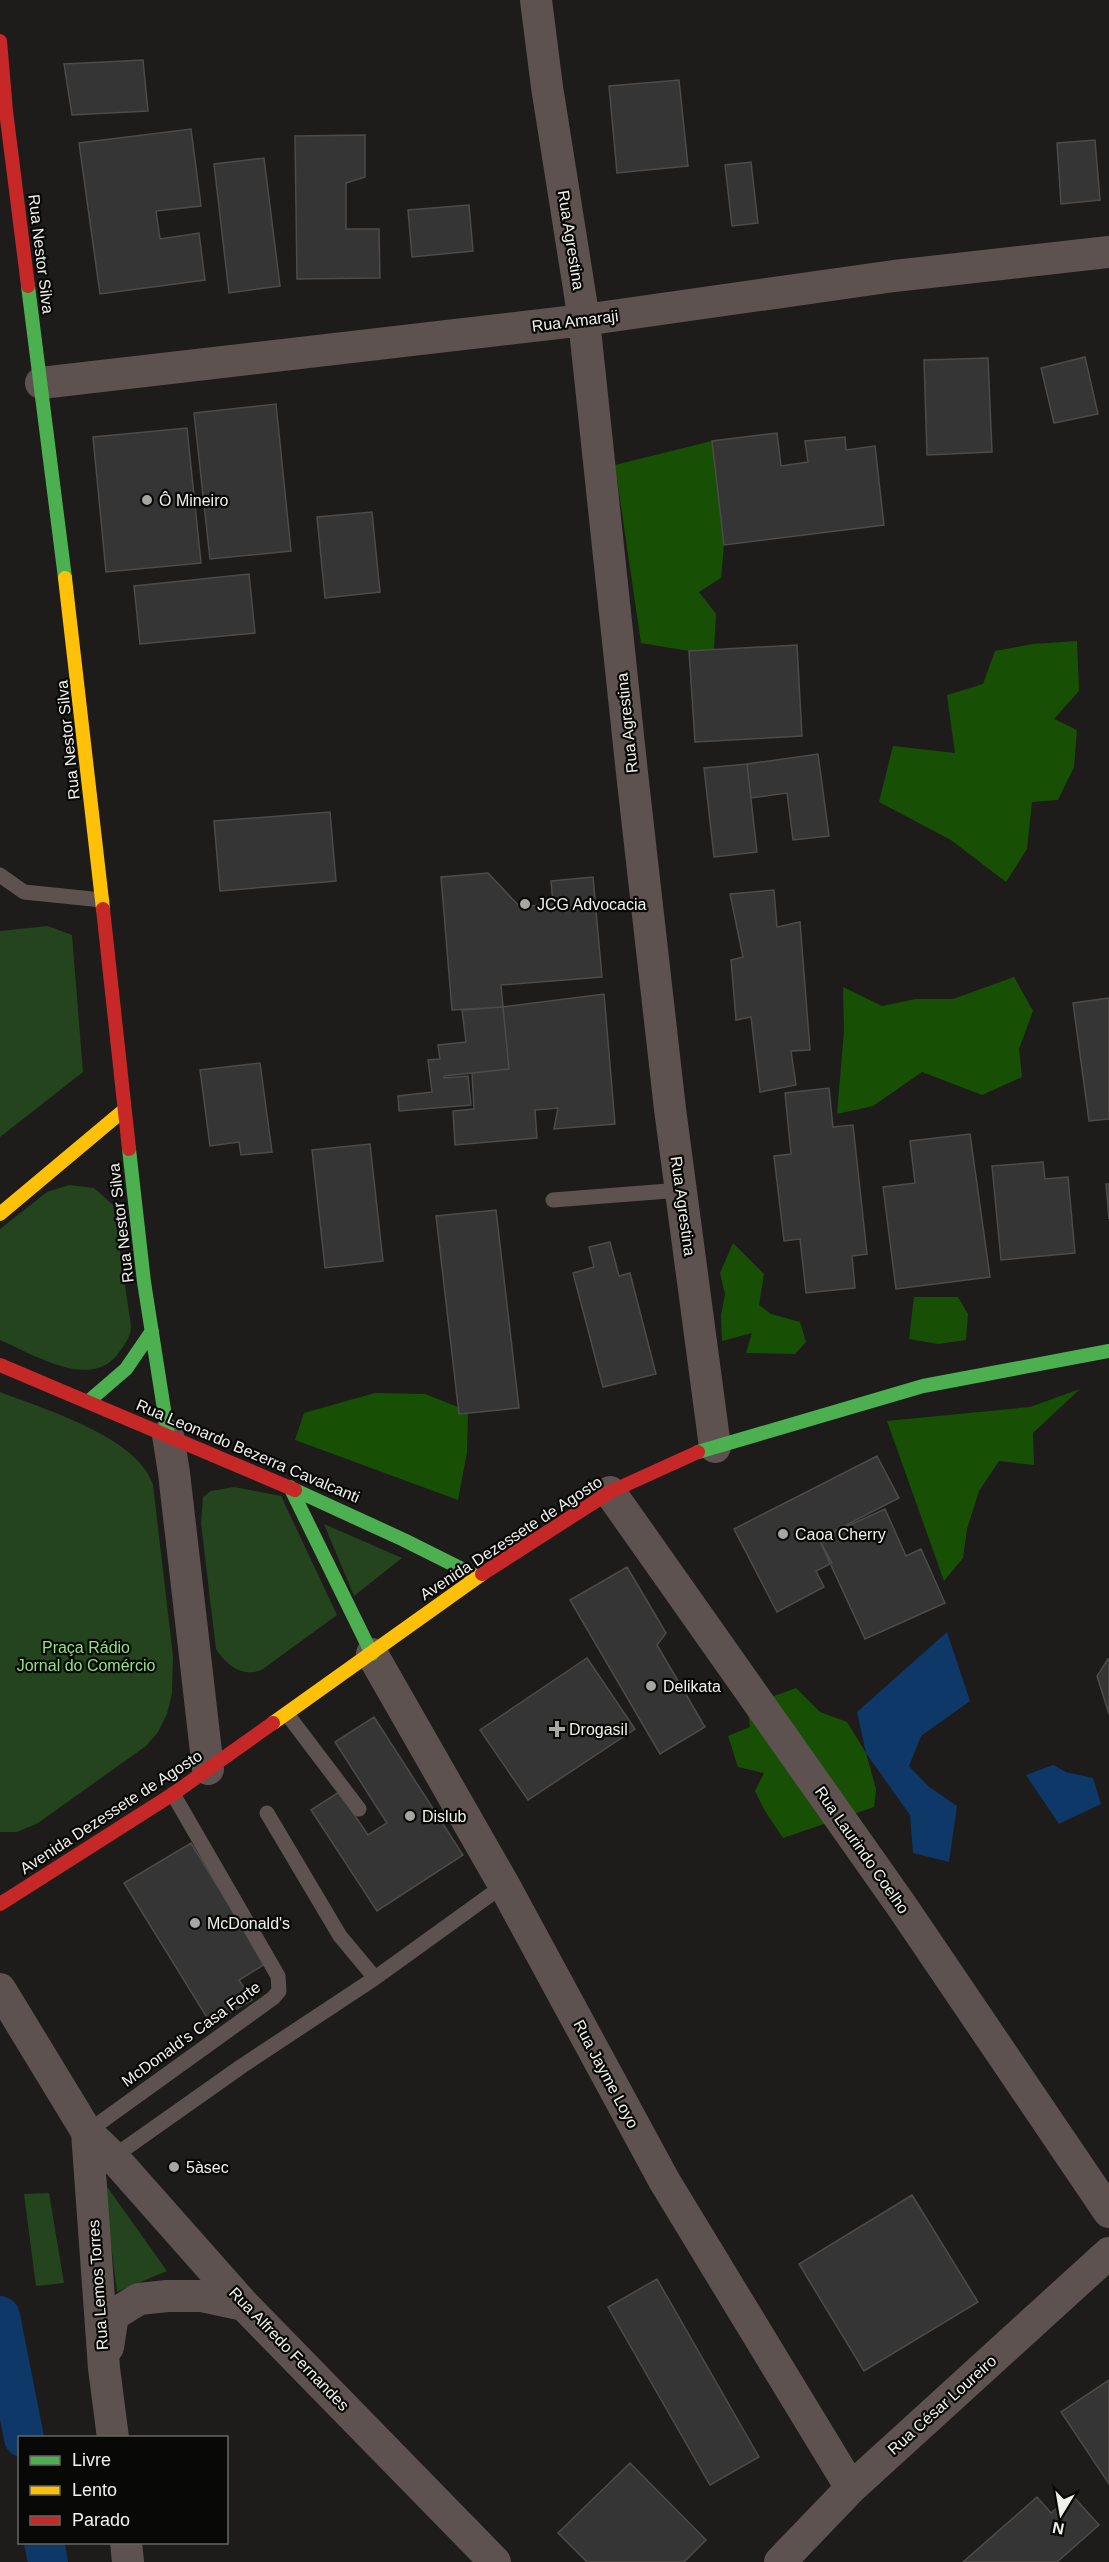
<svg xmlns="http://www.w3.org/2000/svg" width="1109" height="2562" font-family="Helvetica,sans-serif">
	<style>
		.green { fill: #23441c }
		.forest { fill: #175004 }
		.water { fill: #0d3868 }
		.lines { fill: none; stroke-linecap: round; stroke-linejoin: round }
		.canal { stroke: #0d3868; stroke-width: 40 }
		.building { fill: #363535; stroke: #4c4b4a; stroke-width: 1.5 }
		.lane { stroke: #5d5250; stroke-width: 15 }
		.street { stroke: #5d5250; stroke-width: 32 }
		.fast { stroke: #4caf50; stroke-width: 14 }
		.slow { stroke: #ffc107; stroke-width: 14 }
		.jam { stroke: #c62828; stroke-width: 14 }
		.poi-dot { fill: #a6a6a3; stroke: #080806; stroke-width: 2 }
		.labels { text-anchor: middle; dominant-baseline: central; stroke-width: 4.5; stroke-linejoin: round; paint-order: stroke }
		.street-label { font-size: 16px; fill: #f0f0ed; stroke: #080806 }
		.poi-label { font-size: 16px; fill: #f0f0ed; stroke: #080806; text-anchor: start }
		.park-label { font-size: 16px; fill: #91e57f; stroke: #080806 }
	</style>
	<rect width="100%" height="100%" fill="#1e1c1a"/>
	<path class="green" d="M 48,926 L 72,935 L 83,1072 L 0,1137 L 0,931 Z
		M 69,1185 L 94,1188 L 113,1205 L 131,1326 C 131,1338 124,1345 117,1355 C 89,1390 33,1354 0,1340 L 0,1229 L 47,1192 Z
		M 0,1392 C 44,1409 138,1437 153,1485 L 173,1656 L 172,1693 L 167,1714 L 158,1732 L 146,1746 L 38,1823 L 17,1832 L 0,1832 Z
		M 234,1487 L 281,1496 L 337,1615 L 263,1669 C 244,1679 226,1665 216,1649 L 201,1523 L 203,1497 L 211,1491 Z
		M 324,1524 L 402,1558 L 354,1596 Z
		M 103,2181 L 167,2271 L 117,2292 Z
		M 49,2193 L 64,2283 L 36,2286 L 24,2194 Z"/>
	<path class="forest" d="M 712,441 L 724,545 L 721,578 L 699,592 L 716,614 L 714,650 L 689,651 L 641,643 L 615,465 Z
		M 1077,641 L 1079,691 L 1054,719 L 1077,730 L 1074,767 L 1058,800 L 1032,802 L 1027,849 L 1006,882 L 951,840 L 879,802 L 893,746 L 955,753 L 947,695 L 983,684 L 995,651 L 1033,644 Z
		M 1014,977 L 1033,1011 L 1019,1049 L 1022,1077 L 982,1095 L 922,1072 L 873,1106 L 837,1114 L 844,1031 L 843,987 L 882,1006 L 916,999 L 953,999 Z
		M 733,1243 L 764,1274 L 759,1305 L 771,1314 L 800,1322 L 806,1342 L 795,1354 L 746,1353 L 752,1333 L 722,1341 L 721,1315 L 725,1294 L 720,1273 Z
		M 914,1297 L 958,1297 L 968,1314 L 966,1340 L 938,1344 L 909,1339 Z
		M 1080,1389 L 1033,1433 L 1034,1465 L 999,1461 L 979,1491 L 967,1529 L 963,1558 L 944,1581 L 887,1421 L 1030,1407 Z
		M 375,1393 L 425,1394 L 468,1411 L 467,1452 L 458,1500 L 295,1440 L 304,1413 Z
		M 796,1688 L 820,1712 L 847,1722 L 866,1753 L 876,1789 L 874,1807 L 783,1838 L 765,1811 L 755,1791 L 764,1773 L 738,1767 L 728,1736 L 750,1727 L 747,1706 Z"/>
	<path class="water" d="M 947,1632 L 970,1701 L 921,1736 L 909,1766 L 928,1786 L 957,1806 L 949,1862 L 913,1853 L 910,1815 L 866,1753 L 857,1712 Z
		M 1053,1765 L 1066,1772 L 1093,1778 L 1101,1804 L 1059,1824 L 1026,1775 Z"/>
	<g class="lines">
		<path class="canal" d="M 0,2316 L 24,2438
			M 44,2542 L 48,2562"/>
	</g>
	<path class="building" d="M 143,60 L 148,111 L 72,115 L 64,64 Z
		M 679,80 L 688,166 L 617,173 L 609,86 Z
		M 191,129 L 201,206 L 156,211 L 160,239 L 199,233 L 205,280 L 100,294 L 79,143 Z
		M 365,135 L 365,177 L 346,183 L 346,229 L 379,229 L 380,278 L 297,279 L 295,136 Z
		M 1095,140 L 1100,200 L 1061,204 L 1057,143 Z
		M 264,158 L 280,286 L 229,293 L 214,164 Z
		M 751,162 L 758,223 L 732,226 L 725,165 Z
		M 469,205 L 473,251 L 412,257 L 408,210 Z
		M 1085,357 L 1098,414 L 1054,423 L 1041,368 Z
		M 988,358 L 992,452 L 927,455 L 924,360 Z
		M 276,404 L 291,551 L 210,559 L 194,413 Z
		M 187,428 L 201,563 L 106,572 L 93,437 Z
		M 777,433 L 781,466 L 808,462 L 805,441 L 845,437 L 846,450 L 875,446 L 884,525 L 724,545 L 712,441 Z
		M 372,512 L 380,592 L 325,598 L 317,517 Z
		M 249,574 L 255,633 L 140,644 L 134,586 Z
		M 797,645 L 802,736 L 695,742 L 689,651 Z
		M 818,754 L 829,836 L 793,840 L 787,793 L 751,798 L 747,764 Z
		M 747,764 L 757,852 L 714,857 L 704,768 Z
		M 330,812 L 336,881 L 220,891 L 214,821 Z
		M 488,873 L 520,907 L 553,904 L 551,881 L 593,877 L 602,977 L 501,985 L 503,1007 L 452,1010 L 441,877 Z
		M 774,890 L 777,927 L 800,922 L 810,1050 L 791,1051 L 796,1085 L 760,1092 L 751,1017 L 736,1020 L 731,960 L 743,957 L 730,894 Z
		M 604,994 L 615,1124 L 554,1129 L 558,1108 L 535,1110 L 537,1138 L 455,1145 L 453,1111 L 474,1109 L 472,1073 L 509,1069 L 503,1007 Z
		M 1109,998 L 1109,1119 L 1089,1121 L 1073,1003 Z
		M 503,1007 L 509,1069 L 444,1076 L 444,1078 L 468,1076 L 471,1105 L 399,1111 L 398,1096 L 432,1092 L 428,1060 L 440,1059 L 438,1045 L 466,1042 L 462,1010 Z
		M 260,1063 L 272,1152 L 241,1155 L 239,1142 L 210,1146 L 200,1070 Z
		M 829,1088 L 833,1127 L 853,1125 L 867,1254 L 852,1256 L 855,1288 L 806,1293 L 800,1239 L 784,1241 L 774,1156 L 791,1154 L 785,1093 Z
		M 970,1134 L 990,1277 L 896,1289 L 883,1187 L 915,1183 L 910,1141 Z
		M 370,1144 L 383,1261 L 325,1268 L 312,1150 Z
		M 1043,1162 L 1045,1179 L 1068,1177 L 1075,1253 L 1001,1260 L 992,1166 Z
		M 1106,1184 L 1109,1184 L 1109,1219 Z
		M 496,1210 L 519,1408 L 459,1414 L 436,1216 Z
		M 610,1242 L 619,1276 L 630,1273 L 656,1374 L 603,1387 L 573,1273 L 594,1267 L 589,1247 Z
		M 877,1456 L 899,1498 L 819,1539 L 832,1563 L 816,1571 L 824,1587 L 777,1612 L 734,1529 Z
		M 885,1509 L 906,1556 L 921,1549 L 945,1603 L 865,1639 L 819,1539 Z
		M 627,1567 L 666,1633 L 657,1645 L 705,1727 L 660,1754 L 570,1600 Z
		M 587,1658 L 635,1729 L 528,1800 L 480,1730 Z
		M 1108,1659 L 1109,1659 L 1109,1714 L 1097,1676 Z
		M 374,1717 L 463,1855 L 377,1911 L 311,1810 L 339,1792 L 368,1835 L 387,1823 L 335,1742 Z
		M 191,1843 L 265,1964 L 239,1980 L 252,2000 L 211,2024 L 124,1883 Z
		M 912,2195 L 978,2302 L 864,2371 L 799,2264 Z
		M 657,2279 L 759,2457 L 710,2485 L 608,2307 Z
		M 1109,2380 L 1109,2484 L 1061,2412 Z
		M 630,2463 L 706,2540 L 684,2562 L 587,2562 L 558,2533 Z
		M 1072,2495 L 1099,2525 L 1057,2562 L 963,2562 L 1037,2497 L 1051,2513 Z"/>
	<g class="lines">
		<path class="lane" d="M 0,875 L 24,892 L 102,900
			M 553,1200 L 681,1190
			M 287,1714 L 359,1809
			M 267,1813 L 340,1936 L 375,1978 L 504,1885
			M 87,2132 L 273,1998 L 279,1991 L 278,1976 L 173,1794
			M 113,2157 L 242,2066 L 375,1978"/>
		<path class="street" d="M 536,0 L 547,87 L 584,320 L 632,773 L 670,1109 L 715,1447
			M 41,383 L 584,320 L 894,276 L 1109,252
			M 168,1435 L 174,1473 L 208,1769
			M 610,1492 L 901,1905 L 1109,2212
			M 372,1654 L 504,1885 L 665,2182 L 851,2488
			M 0,1989 L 87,2132 L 113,2157 L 244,2305 L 495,2562
			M 87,2132 L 104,2368 L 113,2438
			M 108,2347 L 113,2315 L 139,2299 L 167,2296 L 202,2296 L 244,2305
			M 126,2542 L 128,2562
			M 780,2562 L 851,2488 L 1109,2253"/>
		<path class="fast" d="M 28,286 L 65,578
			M 129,1149 L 144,1282 L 168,1435
			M 90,1400 L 126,1369 L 152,1331
			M 698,1452 L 923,1386 L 1109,1351
			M 290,1487 L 372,1654
			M 295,1490 L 404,1540 L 478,1577"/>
		<path class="slow" d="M 65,578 L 103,909
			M 0,1214 L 124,1110
			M 273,1723 L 482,1574"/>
		<path class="jam" d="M 0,41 L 6,111 L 28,286
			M 103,909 L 129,1149
			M 0,1365 L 295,1490
			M 482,1574 L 610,1492 L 698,1452
			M 0,1904 L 173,1794 L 273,1723"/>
	</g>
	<g class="poi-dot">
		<circle cx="147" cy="500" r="6"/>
		<circle cx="525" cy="904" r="6"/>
		<circle cx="783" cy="1534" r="6"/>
		<circle cx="651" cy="1686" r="6"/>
		<path d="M554 1720h6v6h6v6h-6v6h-6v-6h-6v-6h6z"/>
		<circle cx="410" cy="1816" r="6"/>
		<circle cx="195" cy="1923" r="6"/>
		<circle cx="174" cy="2167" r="6"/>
	</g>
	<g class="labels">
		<g class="street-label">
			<text transform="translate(571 240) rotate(81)">Rua Agrestina</text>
			<text transform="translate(41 254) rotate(83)">Rua Nestor Silva</text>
			<text transform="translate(575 321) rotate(-7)">Rua Amaraji</text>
			<text transform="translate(627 723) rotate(-96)">Rua Agrestina</text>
			<text transform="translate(68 740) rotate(-96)">Rua Nestor Silva</text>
			<text transform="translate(683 1206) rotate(82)">Rua Agrestina</text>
			<text transform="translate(121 1223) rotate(-97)">Rua Nestor Silva</text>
			<text transform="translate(248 1451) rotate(23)">Rua Leonardo Bezerra Cavalcanti</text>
			<text transform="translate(511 1538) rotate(-33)">Avenida Dezessete de Agosto</text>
			<text transform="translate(111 1812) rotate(-33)">Avenida Dezessete de Agosto</text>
			<text transform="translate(862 1850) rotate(55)">Rua Laurindo Coelho</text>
			<text transform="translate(191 2034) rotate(-36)">McDonald's Casa Forte</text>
			<text transform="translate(606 2074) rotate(62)">Rua Jayme Loyo</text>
			<text transform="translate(98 2285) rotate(-94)">Rua Lemos Torres</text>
			<text transform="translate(289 2349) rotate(46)">Rua Alfredo Fernandes</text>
			<text transform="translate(942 2405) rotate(-42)">Rua César Loureiro</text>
		</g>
		<g class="poi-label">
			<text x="159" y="500">Ô Mineiro</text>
			<text x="537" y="904">JCG Advocacia</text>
			<text x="795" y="1534">Caoa Cherry</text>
			<text x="663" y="1686">Delikata</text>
			<text x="569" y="1729">Drogasil</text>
			<text x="422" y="1816">Dislub</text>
			<text x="207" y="1923">McDonald's</text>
			<text x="186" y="2167">5àsec</text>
		</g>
		<g class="park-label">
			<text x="86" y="1647">Praça Rádio<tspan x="86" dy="18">Jornal do Comércio</tspan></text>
		</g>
	</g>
	<rect x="18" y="2436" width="210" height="108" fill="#080806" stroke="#656562" stroke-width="1.5"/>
	<rect x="30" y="2456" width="30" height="9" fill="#4caf50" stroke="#656562" stroke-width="1.5"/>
	<text x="72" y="2466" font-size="18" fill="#f0f0ed">Livre</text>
	<rect x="30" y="2486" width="30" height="9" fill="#ffc107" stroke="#656562" stroke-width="1.5"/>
	<text x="72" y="2496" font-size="18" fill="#f0f0ed">Lento</text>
	<rect x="30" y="2516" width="30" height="9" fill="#c62828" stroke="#656562" stroke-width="1.5"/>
	<text x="72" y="2526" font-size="18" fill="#f0f0ed">Parado</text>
	<g transform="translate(1061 2514) rotate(191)" stroke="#080806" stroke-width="4.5" paint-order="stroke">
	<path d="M0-4.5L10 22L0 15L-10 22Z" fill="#f0f0ed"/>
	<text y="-9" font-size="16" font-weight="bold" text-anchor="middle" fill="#f0f0ed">N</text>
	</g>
</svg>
